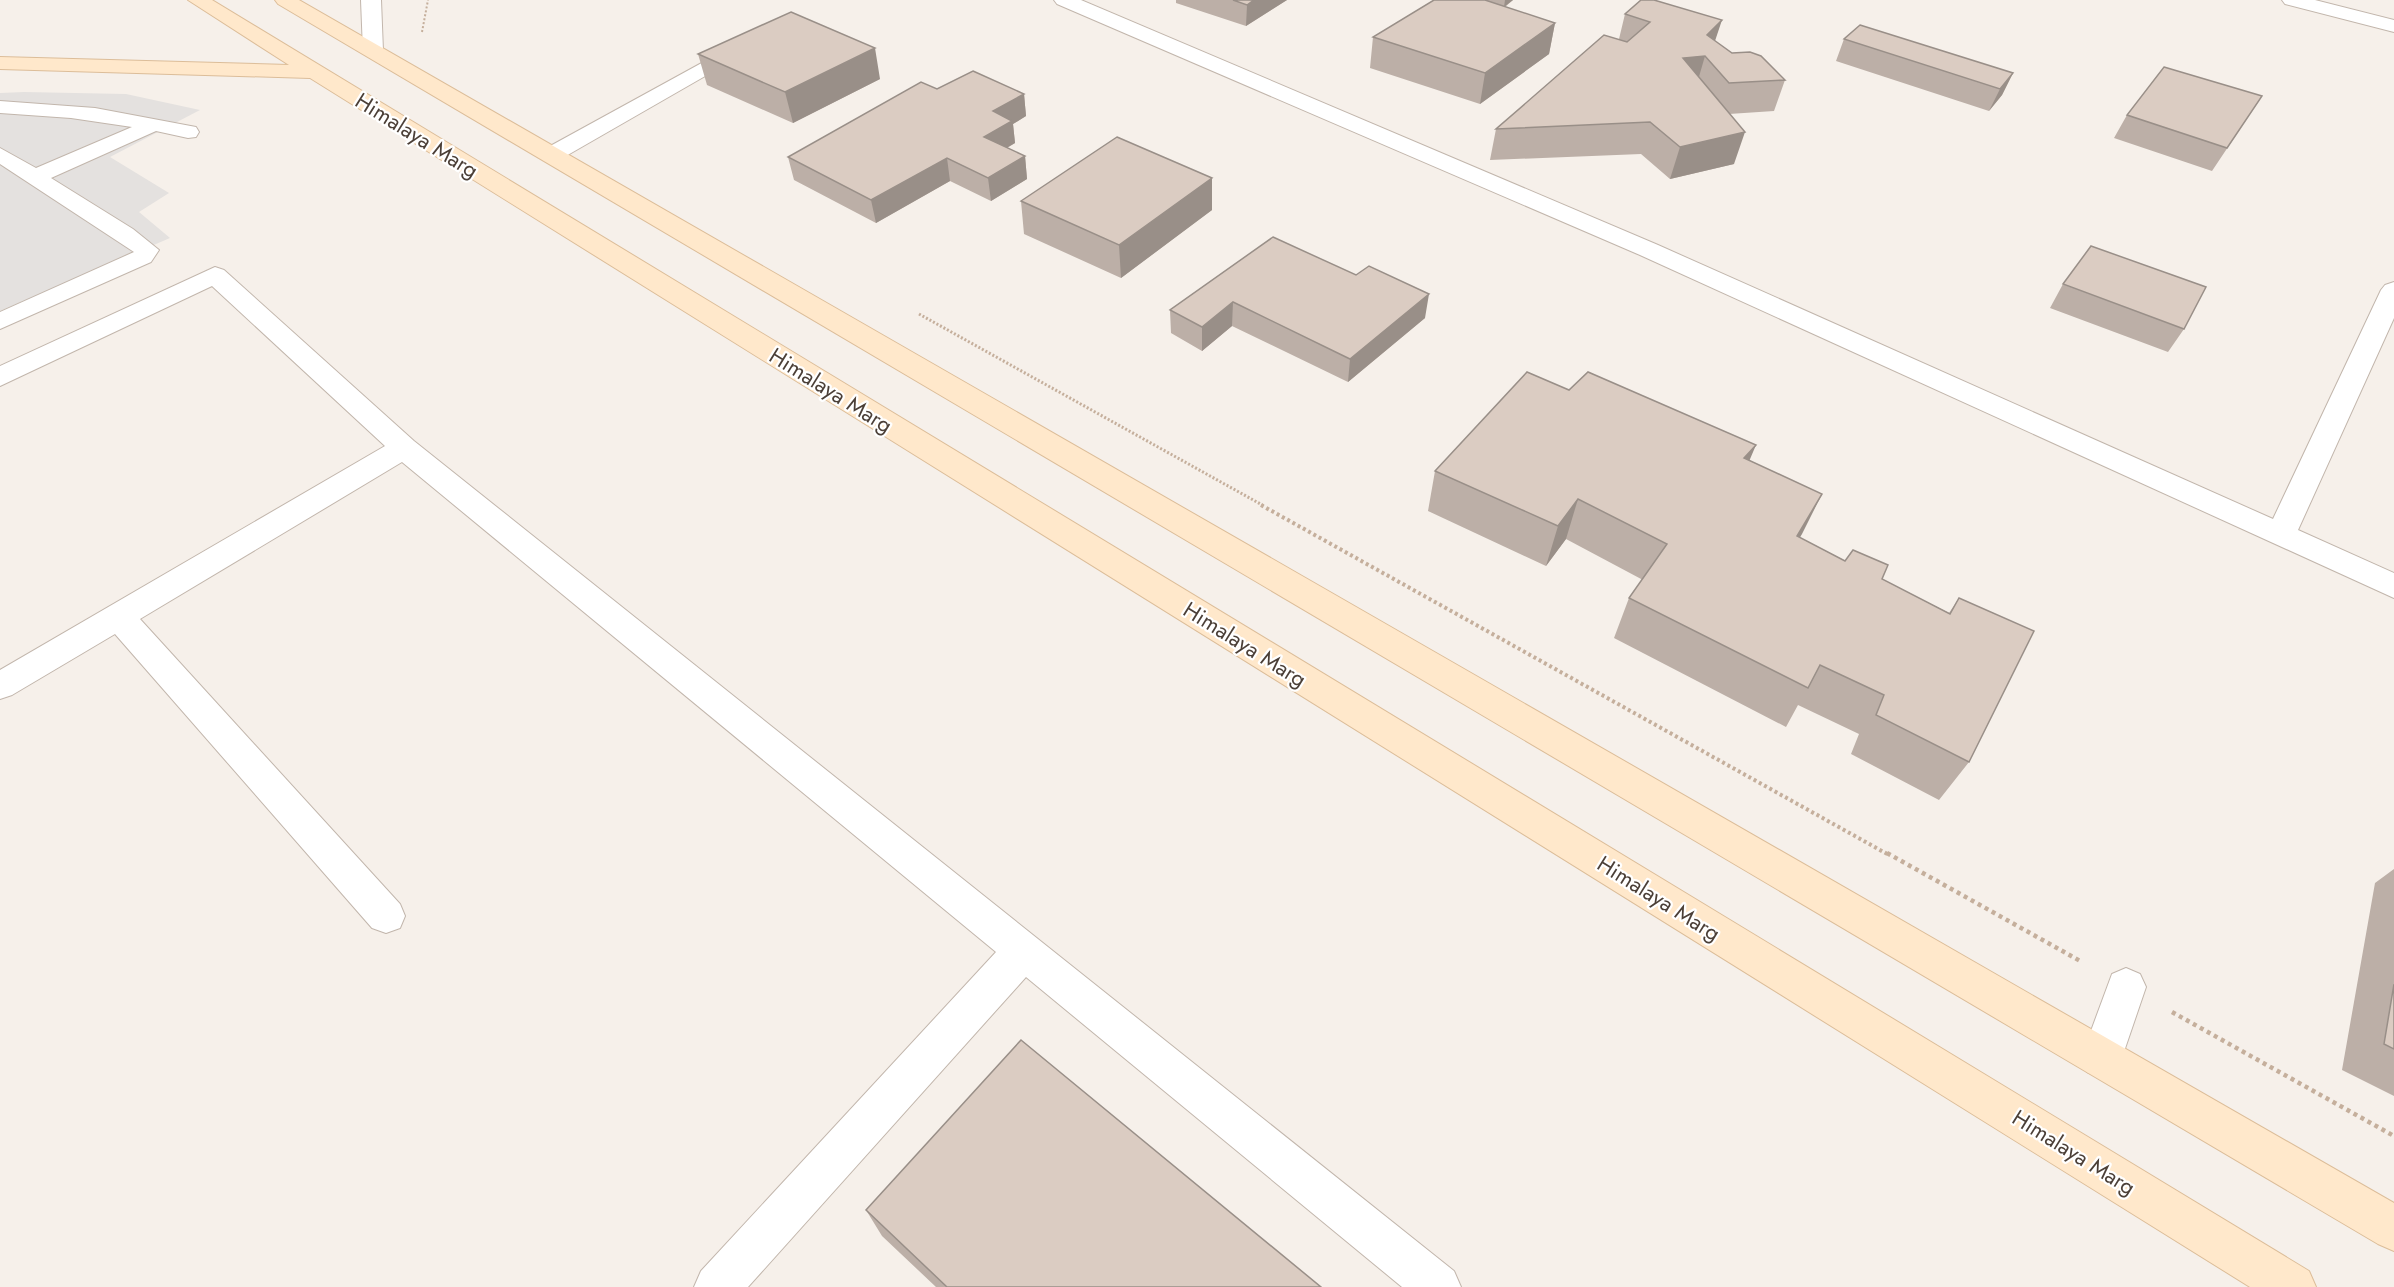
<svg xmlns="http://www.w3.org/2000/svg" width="2394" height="1287" font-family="Jost,sans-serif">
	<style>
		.parking { fill: #e4e1df }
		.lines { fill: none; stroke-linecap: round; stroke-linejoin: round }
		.lane-casing { stroke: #c2b6ac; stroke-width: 2 }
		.street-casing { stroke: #c2b6ac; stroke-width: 2 }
		.secondary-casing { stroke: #dcbd99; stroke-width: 2 }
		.path-far3 { stroke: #c5af9c; stroke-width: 2; stroke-dasharray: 2 2; stroke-linecap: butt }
		.path-far2 { stroke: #c5af9c; stroke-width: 3; stroke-dasharray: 2 2; stroke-linecap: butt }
		.path-far1 { stroke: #c5af9c; stroke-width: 4; stroke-dasharray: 3 3; stroke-linecap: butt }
		.path { stroke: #c5af9c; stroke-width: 4.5; stroke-dasharray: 4 4; stroke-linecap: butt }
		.lane { fill: #fff; fill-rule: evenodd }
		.street { fill: #fff; fill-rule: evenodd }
		.secondary { fill: #ffe8cb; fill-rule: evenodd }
		.wall { fill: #bcafa7 }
		.shaded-wall { fill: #998f88 }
		.building { fill: #dbccc2; stroke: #998f88; stroke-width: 1.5 }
		.labels { text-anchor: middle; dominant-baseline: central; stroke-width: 4.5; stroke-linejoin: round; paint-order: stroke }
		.street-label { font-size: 22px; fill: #4b3f37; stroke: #fff }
	</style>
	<rect width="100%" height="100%" fill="#f6f0ea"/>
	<path class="parking" d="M 24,92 L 126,94 L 200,110 L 110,157 L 169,193 L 139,212 L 170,238 L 0,311 L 0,93 Z"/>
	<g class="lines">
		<g class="lane-casing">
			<path id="lane" d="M 0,101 L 95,108 L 196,127 L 199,132 L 196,137 L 188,138 L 156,131 L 51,178 L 133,229 L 159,250 L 151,262 L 0,329 L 0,312 L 134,252 L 0,164 L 0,148 L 36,168 L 132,127 L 71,118 L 0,113 Z"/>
		</g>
		<g class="street-casing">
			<path id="street" d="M 361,0 L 381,0 L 383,51 L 380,55 L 366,55 L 363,51 Z
				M 1054,0 L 1081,0 L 1658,245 L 2273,519 L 2381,290 L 2385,285 L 2394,282 L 2394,318 L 2298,530 L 2394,573 L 2394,598 L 1640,255 L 1057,4 Z
				M 2282,0 L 2315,0 L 2394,20 L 2394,32 L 2285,4 Z
				M 740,42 L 747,44 L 750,48 L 747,52 L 559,160 L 543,160 L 540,155 L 543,150 Z
				M 215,267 L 224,270 L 414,441 L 1454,1271 L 1461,1287 L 1402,1287 L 1026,977 L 748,1287 L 694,1287 L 701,1271 L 996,952 L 402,462 L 140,619 L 400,904 L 405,916 L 400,928 L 386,933 L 372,928 L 115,634 L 12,695 L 0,699 L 0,670 L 385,446 L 212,286 L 0,386 L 0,366 Z
				M 2126,968 L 2140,974 L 2146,987 L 2117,1072 L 2102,1078 L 2087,1072 L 2081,1058 L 2112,974 Z"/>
		</g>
		<g class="secondary-casing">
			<path id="secondary" d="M 188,0 L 212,0 L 2309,1271 L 2316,1287 L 2250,1287 L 310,78 L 0,69 L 0,57 L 289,65 Z
				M 275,0 L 299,0 L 2394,1203 L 2394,1251 L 2378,1244 L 278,4 Z"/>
		</g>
		<path class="path-far3" d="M 422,32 L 428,0"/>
		<path class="path-far2" d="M 919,314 L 1264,506"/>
		<path class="path-far1" d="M 1261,505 L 1889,855"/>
		<path class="path" d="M 1887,853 L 2082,962
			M 2172,1012 L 2394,1136"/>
		<use href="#lane" class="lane"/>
		<use href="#street" class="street"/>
		<use href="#secondary" class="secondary"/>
	</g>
	<path class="wall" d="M 1176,0 L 1287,0 L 1246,26 L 1176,3 Z
		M 1434,0 L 1513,0 L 1505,7 L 1555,23 L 1549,54 L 1480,104 L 1370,68 L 1373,37 Z
		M 1625,14 L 1715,41 L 1732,53 L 1785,80 L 1774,111 L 1729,114 L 1734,164 L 1670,179 L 1641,154 L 1490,160 L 1496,129 L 1619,39 Z
		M 1844,39 L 2013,73 L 2002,95 L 1989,111 L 1836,61 Z
		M 698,54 L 880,79 L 793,123 L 707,85 Z
		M 937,89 L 1024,94 L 1026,116 L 1013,124 L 1015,143 L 1007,148 L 1025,156 L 1027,179 L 991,201 L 950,181 L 876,223 L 794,180 L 788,157 Z
		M 2262,96 L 2212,171 L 2114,138 L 2127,115 Z
		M 1212,178 L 1212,210 L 1121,278 L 1024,234 L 1021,201 Z
		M 1273,237 L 1425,318 L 1348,382 L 1232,326 L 1202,351 L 1171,333 L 1170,310 Z
		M 2063,284 L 2184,329 L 2168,352 L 2050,308 Z
		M 1569,390 L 1750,460 L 1800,538 L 1949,613 L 1959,598 L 1969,762 L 1939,800 L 1851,754 L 1859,734 L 1798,705 L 1786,727 L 1614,638 L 1629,598 L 1643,580 L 1566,539 L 1546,566 L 1428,511 L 1435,471 Z
		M 2394,869 L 2394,1096 L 2342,1070 L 2375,883 Z
		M 866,1210 L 1321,1287 L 936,1287 L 882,1236 Z"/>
	<path class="shaded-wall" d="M 1254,0 L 1287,0 L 1246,26 L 1247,5 Z
		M 1505,0 L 1513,0 L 1504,7 Z
		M 1722,20 L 1712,50 L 1705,56 L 1696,87 L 1683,58 Z
		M 1555,23 L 1549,54 L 1480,104 L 1485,73 Z
		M 875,48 L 880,79 L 793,123 L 785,92 Z
		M 2013,73 L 2002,95 L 1989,111 L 2000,89 Z
		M 1024,94 L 1026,116 L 1013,124 L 1015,143 L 987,159 L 984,137 L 993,111 Z
		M 1745,132 L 1734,164 L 1670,179 L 1680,147 Z
		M 1025,156 L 1027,179 L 991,201 L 988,178 Z
		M 947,158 L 950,181 L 876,223 L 871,200 Z
		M 1212,178 L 1212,210 L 1121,278 L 1119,245 Z
		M 1429,294 L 1425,318 L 1348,382 L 1350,359 Z
		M 1233,302 L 1232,326 L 1202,351 L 1202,327 Z
		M 1756,445 L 1739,485 L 1744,458 Z
		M 1822,494 L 1802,534 L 1777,576 L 1797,536 Z
		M 1578,499 L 1566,539 L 1546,566 L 1558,526 Z"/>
	<path class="building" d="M 1233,0 L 1254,0 L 1247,5 Z
		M 1434,0 L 1485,0 L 1555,23 L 1485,73 L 1373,37 Z
		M 1641,0 L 1654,0 L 1722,20 L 1707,35 L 1732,53 L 1750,52 L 1761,56 L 1785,80 L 1729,83 L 1705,56 L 1683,58 L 1745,132 L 1680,147 L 1650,122 L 1496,129 L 1604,35 L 1627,42 L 1650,22 L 1625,14 Z
		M 791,12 L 875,48 L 785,92 L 698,54 Z
		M 1860,25 L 2013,73 L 2000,89 L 1844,39 Z
		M 2164,67 L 2262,96 L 2227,148 L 2127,115 Z
		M 973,71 L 1024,94 L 993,111 L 1012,121 L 984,137 L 1025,156 L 988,178 L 947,158 L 871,200 L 788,157 L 921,82 L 937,89 Z
		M 1117,137 L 1212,178 L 1119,245 L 1021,201 Z
		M 1273,237 L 1356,275 L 1369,266 L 1429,294 L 1350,359 L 1233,302 L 1202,327 L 1170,310 Z
		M 2091,246 L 2206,287 L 2184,329 L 2063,284 Z
		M 1527,372 L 1569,390 L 1588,372 L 1756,445 L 1744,458 L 1822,494 L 1797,536 L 1845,561 L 1853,550 L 1888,565 L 1882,579 L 1950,614 L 1959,598 L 2034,631 L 1969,762 L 1876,715 L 1884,695 L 1820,665 L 1808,688 L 1629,598 L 1667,544 L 1578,499 L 1558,526 L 1435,471 Z
		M 2394,984 L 2394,1049 L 2384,1044 Z
		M 1021,1040 L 1321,1287 L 947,1287 L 866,1210 Z"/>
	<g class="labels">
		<g class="street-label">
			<text transform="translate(417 135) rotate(32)">Himalaya Marg</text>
			<text transform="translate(831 390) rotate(32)">Himalaya Marg</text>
			<text transform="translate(1245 644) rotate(32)">Himalaya Marg</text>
			<text transform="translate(1659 898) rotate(32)">Himalaya Marg</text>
			<text transform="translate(2074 1152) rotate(32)">Himalaya Marg</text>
		</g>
	</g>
</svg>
